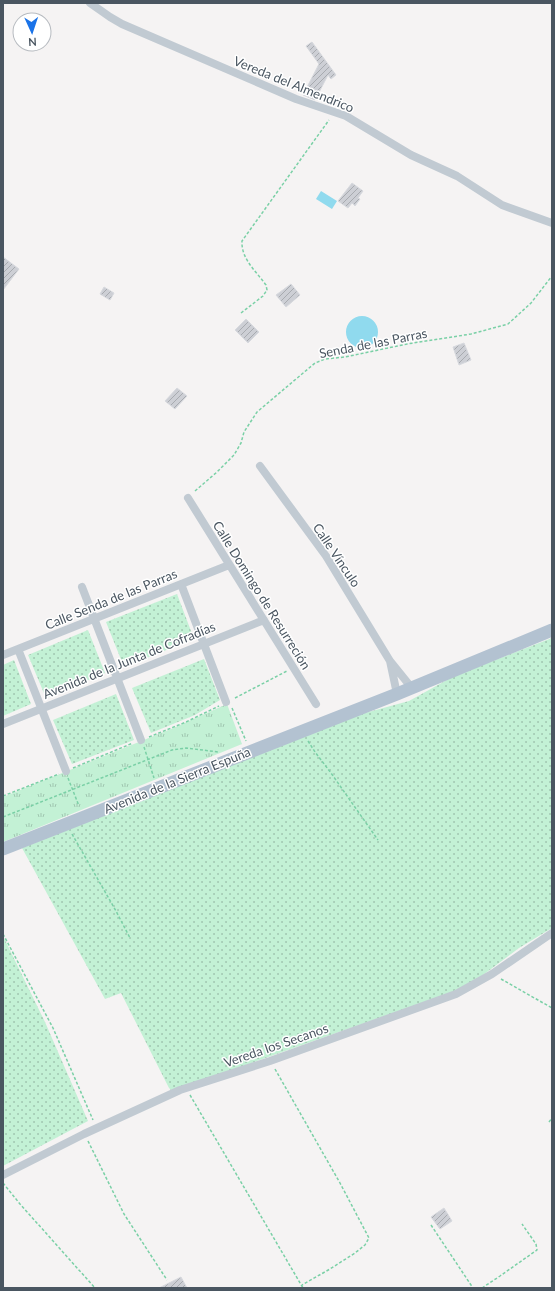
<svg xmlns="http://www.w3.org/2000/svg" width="555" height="1291" font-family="Lato,sans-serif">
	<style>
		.grass { fill: url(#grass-dots) }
		.park { fill: url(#park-tufts) }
		.water { fill: #90daee }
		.building { fill: url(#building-hatch); stroke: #d7d9de }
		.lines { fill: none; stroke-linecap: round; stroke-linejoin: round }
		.path { stroke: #7ad0a6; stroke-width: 1.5; stroke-dasharray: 3 2; stroke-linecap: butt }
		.street { stroke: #c1cad2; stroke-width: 8 }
		.primary { stroke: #b3c2d1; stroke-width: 13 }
		.labels { text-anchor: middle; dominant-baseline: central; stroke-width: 3; stroke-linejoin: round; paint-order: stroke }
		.street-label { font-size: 13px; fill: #4a5661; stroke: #fff }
	</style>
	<defs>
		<pattern id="grass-dots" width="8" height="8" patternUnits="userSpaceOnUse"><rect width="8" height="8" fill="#c3f1d5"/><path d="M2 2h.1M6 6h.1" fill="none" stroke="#a0c6b0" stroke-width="1.8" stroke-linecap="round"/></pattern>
		<pattern id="park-tufts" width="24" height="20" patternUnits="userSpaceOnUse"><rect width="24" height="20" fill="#c3f1d5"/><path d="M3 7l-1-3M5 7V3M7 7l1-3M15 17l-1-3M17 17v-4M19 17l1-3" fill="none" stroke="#a0c6b0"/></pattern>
		<pattern id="building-hatch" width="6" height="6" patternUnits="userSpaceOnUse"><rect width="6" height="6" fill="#cdcfd5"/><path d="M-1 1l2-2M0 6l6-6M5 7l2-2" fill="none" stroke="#a8abb0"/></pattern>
	</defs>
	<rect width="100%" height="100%" fill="#f5f3f3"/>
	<path class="grass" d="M 177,594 L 194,639 L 124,667 L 106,622 Z
		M 88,630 L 105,673 L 46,698 L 28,655 Z
		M 552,638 L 552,928 L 519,948 L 479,978 L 452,992 L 396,1012 L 172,1091 L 169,1088 L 121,993 L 105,999 L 22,848 L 350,717 L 409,701 L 454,676 Z
		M 204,659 L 220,700 L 195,715 L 151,733 L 132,688 Z
		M 14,660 L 31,704 L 3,716 L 3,665 Z
		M 116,694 L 134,740 L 72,764 L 53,720 Z
		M 3,936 L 45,1022 L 88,1121 L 3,1166 Z"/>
	<path class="park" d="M 227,704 L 242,744 L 3,842 L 3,797 L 171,729 Z"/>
	<path class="water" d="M 321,191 L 337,201 L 332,209 L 316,199 Z
		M346 332a16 16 0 1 1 32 0a16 16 0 1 1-32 0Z"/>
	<path class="building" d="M 312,42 L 336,75 L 331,79 L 328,75 L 315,100 L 303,95 L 319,64 L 306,46 Z
		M 352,183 L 363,191 L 358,198 L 360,199 L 355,206 L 352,203 L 348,208 L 338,201 Z
		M 3,257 L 19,269 L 3,290 Z
		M 291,284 L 300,295 L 286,307 L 276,295 Z
		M 104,287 L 114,293 L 110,300 L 100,294 Z
		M 246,319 L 259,332 L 248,343 L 235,330 Z
		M 464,343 L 471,360 L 459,365 L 453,347 Z
		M 177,388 L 187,396 L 175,409 L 165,401 Z
		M 444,1208 L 452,1221 L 440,1229 L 431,1217 Z
		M 181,1277 L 187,1288 L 159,1288 Z"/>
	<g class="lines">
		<path class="path" d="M 241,313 L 263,296 L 267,290 L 266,285 C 256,271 241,259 242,241 L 329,120
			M 195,491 L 217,472 L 234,455 L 241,443 L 244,432 L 257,412 L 315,363 L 325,359 L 345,357 L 407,344 L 471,334 L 508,324 L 531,303 L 552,276
			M 235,698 L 287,671
			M 232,708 L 246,741
			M 149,737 L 186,722 L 219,706
			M 308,741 L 315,752 L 331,773 L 378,840
			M 144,747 L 154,778
			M 73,768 L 133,743
			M 68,778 L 79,806
			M 3,796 L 59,774
			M 3,817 L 172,750 L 186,748 L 218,752
			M 72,834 L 116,911 L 130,938
			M 3,934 L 53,1028 L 93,1120
			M 501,979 L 552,1008
			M 275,1069 L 340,1183 L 369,1238 L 365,1245 L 355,1253 L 330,1269 L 302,1285
			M 190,1095 L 303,1288
			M 549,1122 L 552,1118
			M 88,1141 L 124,1214 L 167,1280
			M 3,1183 L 20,1204 L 95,1288
			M 431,1225 L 473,1288
			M 482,1288 L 500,1276 L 537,1250 L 536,1244 L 522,1224"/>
		<path class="street" d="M 90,3 L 110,17 L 122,24 L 296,99 L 346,116 L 411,155 L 457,176 L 502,205 L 552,223
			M 260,466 L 326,556 L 390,661
			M 188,498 L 316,704
			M 181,584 L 226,702
			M 82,587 L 141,740
			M 18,649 L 66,771
			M 3,655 L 229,565
			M 397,694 L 390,661 L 411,687
			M 3,724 L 264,620
			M 3,1175 L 84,1134 L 180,1090 L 270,1061 L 456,994 L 492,974 L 552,933"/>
		<path class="primary" d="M 3,849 L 397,694 L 552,630"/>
	</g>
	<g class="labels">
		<g class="street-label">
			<text transform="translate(294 84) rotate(22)">Vereda del Almendrico</text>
			<text transform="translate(373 343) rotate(-11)">Senda de las Parras</text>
			<text transform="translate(337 555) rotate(56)">Calle Vínculo</text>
			<text transform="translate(262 595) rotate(58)">Calle Domingo de Resurreción</text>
			<text transform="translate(111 599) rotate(-22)">Calle Senda de las Parras</text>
			<text transform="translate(129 660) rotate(-22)">Avenida de la Junta de Cofradías</text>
			<text transform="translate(177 780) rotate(-22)">Avenida de la Sierra Espuña</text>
			<text transform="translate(276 1045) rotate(-19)">Vereda los Secanos</text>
		</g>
	</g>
	<rect width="555" height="1291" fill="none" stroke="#4a5661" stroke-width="8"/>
	<g transform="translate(32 32) rotate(177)"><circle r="19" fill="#ffffff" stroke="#b7bbc0"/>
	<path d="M0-3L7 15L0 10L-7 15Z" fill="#1a73e8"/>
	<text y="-6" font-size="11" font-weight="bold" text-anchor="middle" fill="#4a5661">N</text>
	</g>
</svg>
